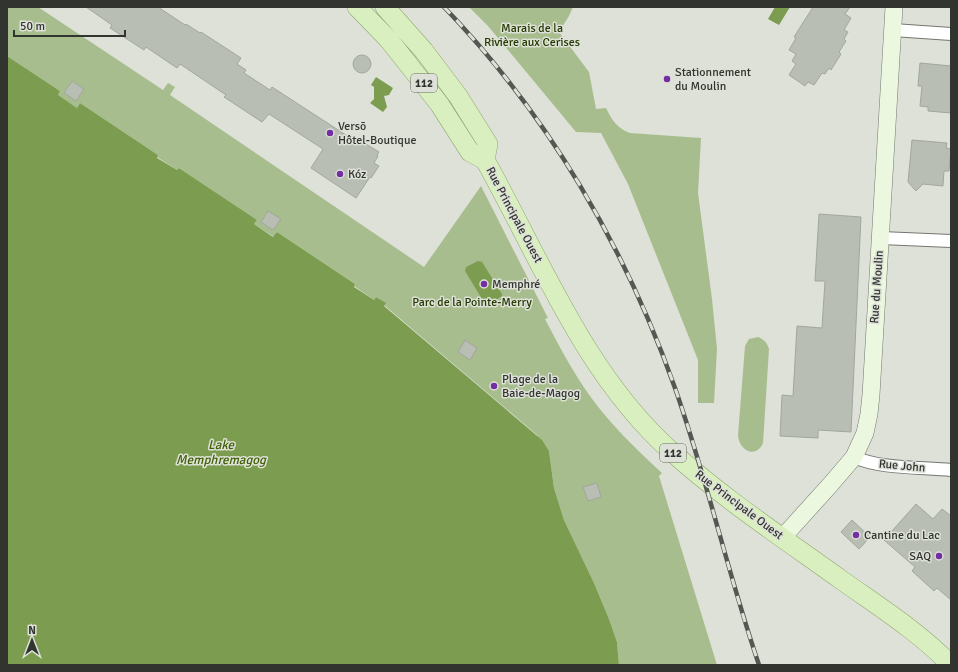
<svg xmlns="http://www.w3.org/2000/svg" width="958" height="672" font-family="Signika,sans-serif">
	<style>
		.green { fill: #a8bd8e }
		.water { fill: #7c9d4f }
		.building { fill: #b9beb5; stroke: #a2a69d }
		.lines { fill: none; stroke-linecap: round; stroke-linejoin: round }
		.street-casing { stroke: #73776f; stroke-width: 14 }
		.secondary-casing { stroke: #73776f; stroke-width: 18 }
		.primary-casing { stroke: #8fa671; stroke-width: 20 }
		.street { stroke: #fff; stroke-width: 12 }
		.secondary { stroke: #ecf7df; stroke-width: 17 }
		.primary { stroke: #daefbf; stroke-width: 19 }
		.rail-casing { stroke: #545752; stroke-width: 4.5 }
		.rail { stroke: #dde1d8; stroke-width: 3; stroke-dasharray: 9; stroke-linecap: butt }
		.poi-dot { fill: #732ea2; stroke: #dde1d8; stroke-width: 1.5 }
		.labels { text-anchor: middle; dominant-baseline: central; stroke-width: 3; stroke-linejoin: round; paint-order: stroke }
		.shield { fill: #dde1d8; stroke: #656862; stroke-width: 1 }
		.shield-label { font-size: 11px; font-weight: bold; fill: #323430 }
		.park-label { font-size: 12px; fill: #263a00; stroke: #dde1d8 }
		.poi-label { font-size: 12px; fill: #323430; stroke: #dde1d8; text-anchor: start }
		.street-label { font-size: 12px; fill: #323430; stroke: #dde1d8 }
		.water-label { font-size: 13px; font-style: italic; fill: #426006; stroke: #dde1d8 }
	</style>
	<rect width="100%" height="100%" fill="#dde1d8"/>
	<path class="green" d="M 7,7 L 38,7 L 163,90 L 168,83 L 175,87 L 170,95 L 424,267 L 481,186 L 548,318 L 545,319 C 559,346 573,372 590,396 C 611,425 636,449 662,473 L 659,476 L 717,665 L 619,665 L 617,642 L 609,619 L 594,583 L 564,520 L 554,488 L 549,451 L 537,435 L 384,305 L 385,303 L 376,297 L 374,300 L 354,286 L 355,284 L 277,232 L 274,237 L 254,224 L 257,220 L 179,168 L 177,170 L 157,157 L 158,155 L 80,103 L 77,108 L 57,95 L 60,91 L 7,56 Z
		M 469,7 L 573,7 L 569,16 L 559,32 L 589,72 L 596,109 L 606,108 C 611,119 618,129 630,133 L 701,138 L 698,193 L 712,299 L 717,349 L 714,403 L 698,403 L 698,360 L 628,184 L 601,133 L 576,132 L 488,26 Z
		M 758,337 C 765,340 767,343 769,349 L 763,443 C 756,459 739,451 738,435 L 745,346 L 749,339 Z"/>
	<path class="water" d="M 775,7 L 790,7 L 779,25 L 768,19 Z
		M 7,56 L 60,91 L 58,95 L 77,108 L 80,103 L 158,155 L 157,158 L 177,170 L 179,168 L 257,220 L 254,224 L 273,237 L 277,232 L 355,284 L 354,287 L 374,300 L 376,297 L 386,303 L 384,306 L 542,440 L 549,451 L 554,488 L 564,520 L 594,583 L 609,619 L 617,642 L 619,665 L 7,665 Z
		M 376,77 L 393,88 L 389,95 L 384,96 L 387,107 L 383,112 L 370,103 L 374,99 L 374,87 L 371,85 Z
		M 478,261 L 482,262 L 502,294 L 502,296 L 488,305 L 485,304 L 465,271 L 466,267 Z"/>
	<path class="building" d="M 86,7 L 158,7 L 185,25 L 186,24 L 200,33 L 201,32 L 241,58 L 237,64 L 246,70 L 244,73 L 270,90 L 272,87 L 352,139 L 353,136 L 379,152 L 377,155 L 378,156 L 374,163 L 379,166 L 371,178 L 370,177 L 356,198 L 311,168 L 323,149 L 269,114 L 262,122 L 224,97 L 226,95 L 180,64 L 177,68 L 146,47 L 144,50 L 110,28 L 112,25 Z
		M 813,7 L 850,7 L 845,14 L 851,18 L 844,30 L 848,32 L 844,39 L 846,41 L 839,52 L 841,54 L 831,70 L 829,68 L 825,74 L 822,73 L 814,85 L 808,82 L 805,86 L 789,75 L 796,64 L 792,61 L 796,54 L 789,50 L 796,38 L 794,37 Z
		M353 64a9 9 0 1 1 18 0a9 9 0 1 1-18 0Z
		M 920,63 L 951,66 L 951,113 L 928,111 L 928,107 L 920,106 L 922,86 L 918,86 Z
		M 72,81 L 84,89 L 76,101 L 64,93 Z
		M 912,140 L 947,143 L 946,148 L 951,149 L 949,171 L 944,171 L 943,186 L 923,184 L 916,191 L 908,182 Z
		M 268,211 L 281,219 L 273,230 L 261,222 Z
		M 819,214 L 861,217 L 851,432 L 818,430 L 818,438 L 780,436 L 782,395 L 793,396 L 797,326 L 822,328 L 825,281 L 815,281 Z
		M 465,340 L 477,348 L 470,360 L 458,352 Z
		M 597,483 L 601,497 L 588,501 L 583,487 Z
		M 916,504 L 933,519 L 942,509 L 951,516 L 951,600 L 937,588 L 934,591 L 912,571 L 915,567 L 884,540 Z
		M 852,520 L 870,537 L 859,549 L 841,532 Z"/>
	<g class="lines">
		<g class="street-casing">
			<path id="street" d="M 893,30 L 951,34
				M 881,238 L 951,241
				M 854,457 C 880,469 922,467 951,470"/>
		</g>
		<g class="secondary-casing">
			<path id="secondary" d="M 783,537 L 830,485 L 854,457 L 865,433 L 869,414 L 871,395 L 894,7"/>
		</g>
		<g class="primary-casing">
			<path id="primary" d="M 357,7 L 389,40 L 423,83 L 440,105 L 470,152 L 485,160 C 541,260 585,375 672,452 C 724,499 783,538 840,579 C 878,606 918,631 951,665
				M 385,7 L 424,51 L 458,96 L 488,144 L 485,160"/>
		</g>
		<use href="#street" class="street"/>
		<use href="#secondary" class="secondary"/>
		<use href="#primary" class="primary"/>
		<g class="rail-casing">
			<path id="rail" d="M 444,7 C 548,115 625,247 675,388 C 707,479 728,574 759,665"/>
		</g>
		<use href="#rail" class="rail"/>
	</g>
	<g class="poi-dot">
		<circle cx="667" cy="79" r="4"/>
		<circle cx="330" cy="133" r="4"/>
		<circle cx="340" cy="174" r="4"/>
		<circle cx="484" cy="284" r="4"/>
		<circle cx="494" cy="386" r="4"/>
		<circle cx="856" cy="535" r="4"/>
		<circle cx="939" cy="556" r="4"/>
	</g>
	<g class="labels">
		<g class="shield">
			<rect x="411" y="74" width="26" height="18" rx="3"/>
			<rect x="660" y="444" width="26" height="18" rx="3"/>
		</g>
		<g class="shield-label">
			<text x="424" y="83">112</text>
			<text x="673" y="453">112</text>
		</g>
		<g class="park-label">
			<text x="532" y="28">Marais de la<tspan x="532" dy="14">Rivière aux Cerises</tspan></text>
			<text x="472" y="302">Parc de la Pointe-Merry</text>
		</g>
		<g class="poi-label">
			<text x="675" y="72">Stationnement<tspan x="675" dy="14">du Moulin</tspan></text>
			<text x="338" y="126">Versō<tspan x="338" dy="14">Hôtel-Boutique</tspan></text>
			<text x="348" y="174">Kóz</text>
			<text x="492" y="284">Memphré</text>
			<text x="502" y="379">Plage de la<tspan x="502" dy="14">Baie-de-Magog</tspan></text>
			<text x="864" y="535">Cantine du Lac</text>
			<text x="931" y="556" text-anchor="end">SAQ</text>
		</g>
		<g class="street-label">
			<text transform="translate(514 215) rotate(62)">Rue Principale Ouest</text>
			<text transform="translate(877 287) rotate(-86)">Rue du Moulin</text>
			<text transform="translate(902 466) rotate(5)">Rue John</text>
			<text transform="translate(739 505) rotate(37)">Rue Principale Ouest</text>
		</g>
		<g class="water-label">
			<text x="221" y="445">Lake<tspan x="221" dy="15">Memphremagog</tspan></text>
		</g>
	</g>
	<rect width="958" height="672" fill="none" stroke="#323430" stroke-width="16"/>
	<g transform="translate(32 640)" stroke="#dde1d8" stroke-width="3" paint-order="stroke">
	<path d="M0-3L7 15L0 10L-7 15Z" fill="#323430"/>
	<text y="-6" font-size="11" font-weight="bold" text-anchor="middle" fill="#323430">N</text>
	</g>
	<path d="M14 30v6h111v-6" fill="none" stroke="#323430" stroke-width="2"/>
	<text x="20" y="30" font-size="12" fill="#323430" stroke="#dde1d8" stroke-width="3" paint-order="stroke">50 m</text>
</svg>
